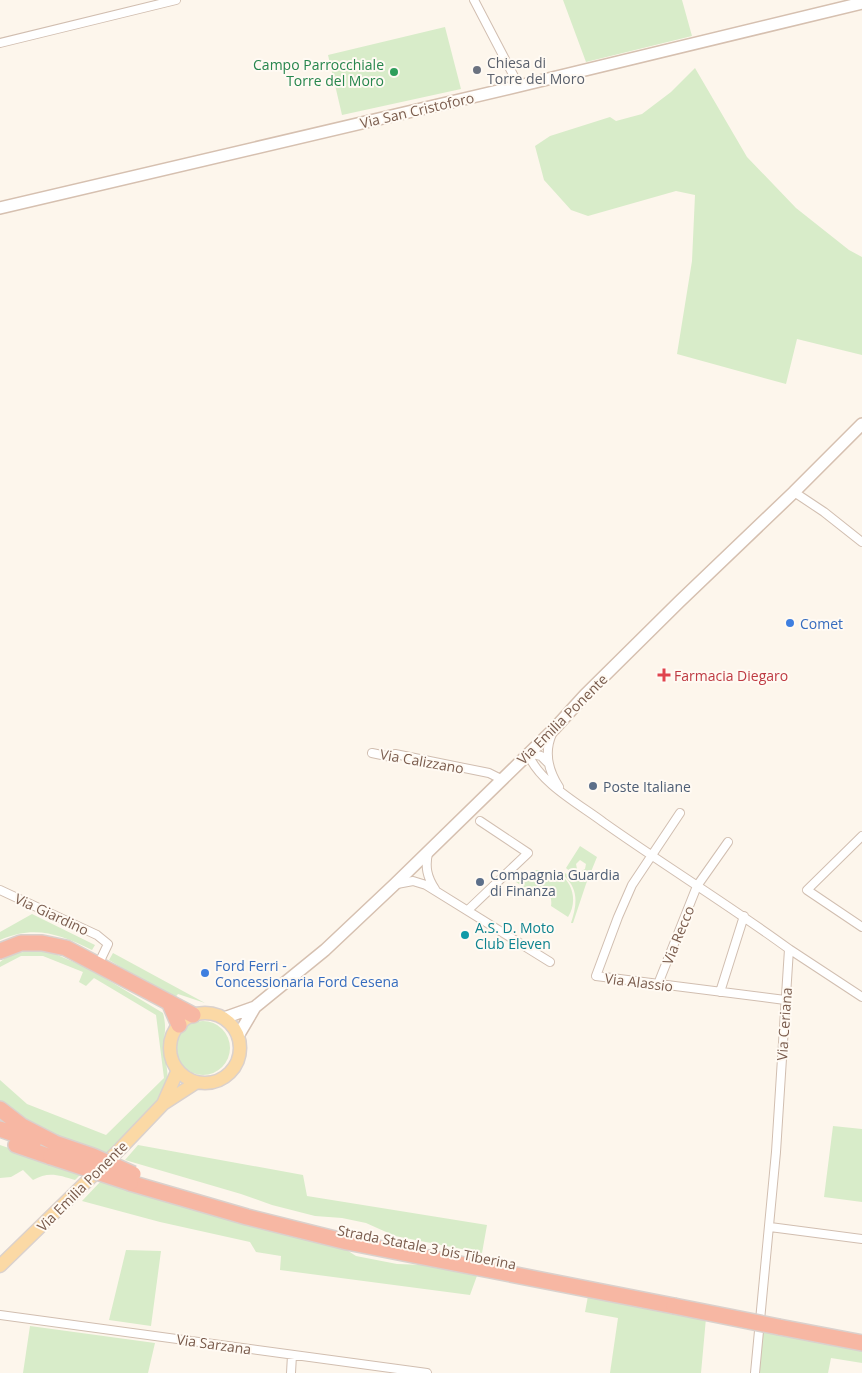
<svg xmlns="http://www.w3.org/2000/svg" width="862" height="1373" font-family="'Open Sans',sans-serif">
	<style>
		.green { fill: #d8ecc9 }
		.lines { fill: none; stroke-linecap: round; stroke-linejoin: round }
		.street-casing { stroke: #d1beb0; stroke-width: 10 }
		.secondary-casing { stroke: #d6c0b0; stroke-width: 14 }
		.primary-casing { stroke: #dad1cd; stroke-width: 15 }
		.highway-casing { stroke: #dad1cd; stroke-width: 18 }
		.street { stroke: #fff; stroke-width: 8 }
		.secondary { stroke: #fff; stroke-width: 11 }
		.primary { stroke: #fbd9a5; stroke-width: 12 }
		.highway { stroke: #f7b7a3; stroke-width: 15 }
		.highway-bridge-casing { stroke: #dad1cd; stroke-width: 18; stroke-linecap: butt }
		.highway-bridge { stroke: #f7b7a3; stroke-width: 15 }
		.worship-dot { fill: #6b7280; stroke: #fffaf3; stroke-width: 2 }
		.leisure-dot { fill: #2e9e5b; stroke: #fffaf3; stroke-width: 2 }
		.shop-dot { fill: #3f7fe0; stroke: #fffaf3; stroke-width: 2 }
		.health-dot { fill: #e0444e; stroke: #fffaf3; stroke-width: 2 }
		.service-dot { fill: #5c6f8a; stroke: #fffaf3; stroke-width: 2 }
		.culture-dot { fill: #0f9aa8; stroke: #fffaf3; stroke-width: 2 }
		.labels { text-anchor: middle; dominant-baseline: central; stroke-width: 4; stroke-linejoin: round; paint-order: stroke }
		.worship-label { font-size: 14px; fill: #5b616d; stroke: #fffaf3; text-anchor: start }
		.leisure-label { font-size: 14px; fill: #27864d; stroke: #fffaf3; text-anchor: end }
		.street-label { font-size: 14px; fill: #7a5c4d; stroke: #fffaf3 }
		.shop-label { font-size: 14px; fill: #366cbe; stroke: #fffaf3; text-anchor: start }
		.health-label { font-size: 14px; fill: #be3a42; stroke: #fffaf3; text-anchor: start }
		.service-label { font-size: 14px; fill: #4e5e75; stroke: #fffaf3; text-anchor: start }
		.culture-label { font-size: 14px; fill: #0d838f; stroke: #fffaf3; text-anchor: start }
	</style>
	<rect width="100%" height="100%" fill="#fdf6ec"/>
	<path class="green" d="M 563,0 L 682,0 L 692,36 L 586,62 Z
		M 445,27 L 461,89 L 342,115 L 328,55 Z
		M 695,68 L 747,157 L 796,208 L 849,250 L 862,257 L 862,355 L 797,339 L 786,384 L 677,354 L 692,261 L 695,195 L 676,191 L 588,216 L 571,210 L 544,180 L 535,146 L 550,136 L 610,117 L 616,121 L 642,114 L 671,92 Z
		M 580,846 L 597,857 L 586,884 L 573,923 L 571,923 C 577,905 579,889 564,876 L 565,873 L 574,879 L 578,873 L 585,869 L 586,864 L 580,860 L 576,864 L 577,869 L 573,874 L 566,868 Z
		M 537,870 C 545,870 553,871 560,875 C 574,883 577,904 568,917 L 551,906 C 553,894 545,887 535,895 L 516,882 L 524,875 Z
		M 32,914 L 95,945 L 92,950 C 59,934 35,925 0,940 L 0,932 Z
		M 30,951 L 48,951 L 88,968 L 163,1013 C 167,1029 164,1032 164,1047 C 164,1059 169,1069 167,1081 C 163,1104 123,1137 106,1154 C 75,1143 21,1126 0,1101 L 0,1080 L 27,1104 L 106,1135 L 164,1078 L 156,1015 L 94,978 L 86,986 L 79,982 L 83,972 L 43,956 L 21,956 L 0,967 L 0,962 L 11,954 Z
		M 113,953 L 205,1003 L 178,994 L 174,999 L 109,960 Z
		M176 1048a27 27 0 1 1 54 0a27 27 0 1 1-54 0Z
		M 833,1126 L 862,1129 L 862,1202 L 824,1197 Z
		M 0,1145 L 82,1173 L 75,1180 C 59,1175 48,1171 33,1180 L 23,1170 L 11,1177 L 0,1178 Z
		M 138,1145 L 303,1175 L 307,1196 L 487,1225 L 482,1253 L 395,1236 L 366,1223 L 342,1218 L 315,1216 L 272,1205 L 241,1194 L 125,1160 Z
		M 101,1181 L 166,1202 L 339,1245 L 356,1256 L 397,1264 L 425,1265 L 478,1273 L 470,1295 L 280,1270 L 281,1256 L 256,1252 L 250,1242 L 160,1222 L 82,1201 Z
		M 126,1250 L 161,1251 L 151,1326 L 109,1320 Z
		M 588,1296 L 706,1318 L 701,1373 L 610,1373 L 618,1318 L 585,1312 Z
		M 30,1326 L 155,1343 L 148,1373 L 23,1373 Z
		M 762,1329 L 862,1349 L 862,1363 L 831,1358 L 828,1373 L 758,1373 Z"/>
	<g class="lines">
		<g class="street-casing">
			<path id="street" d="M 474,0 L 519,86
				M 0,43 L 176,0
				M 794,492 L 824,512 L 862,542
				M 552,734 C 544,752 548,770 559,787
				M 372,753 L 391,757 L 395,754 L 489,773 L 501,779
				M 529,753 L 541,756 L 548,763
				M 528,754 C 540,783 579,804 603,822 C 665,866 729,905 789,949 L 776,1152 L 755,1373
				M 680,813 L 632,885 L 618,917 L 596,976 L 785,1000
				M 862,836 L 807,890 L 862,927
				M 428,853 C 425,867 427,877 435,889
				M 397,884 L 413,881 L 426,885 L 550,962
				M 0,890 L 97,935 L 108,944 L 98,965
				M 468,910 L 528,853 L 480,821
				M 789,949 L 862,997
				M 658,984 L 697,886 L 728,842
				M 720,992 L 744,916
				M 770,1227 L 862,1239
				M 0,1315 L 427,1373
				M 291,1373 L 292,1355"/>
		</g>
		<g class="secondary-casing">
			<path id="secondary" d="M 0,208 L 519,86 L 862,3
				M 224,1018 L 255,1007
				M 238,1036 L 255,1007 L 325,950 L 395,884 L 554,729 L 585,695 L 679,602 L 794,492 L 862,424"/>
		</g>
		<g class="primary-casing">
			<path id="primary" d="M170 1048a35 35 0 1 1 70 0a35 35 0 1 1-70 0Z
				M 163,1104 L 178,1070
				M 0,1266 L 120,1149 L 163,1104 L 197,1082"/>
		</g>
		<g class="highway-casing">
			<path id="highway" d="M 0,951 L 21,943 L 42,943 L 66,948 L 193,1015
				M 169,1002 L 179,1025
				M 0,1109 L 22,1126 L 55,1143
				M 0,1129 L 34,1141
				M 16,1145 L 51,1157
				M 130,1183 L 247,1217 L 347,1242 L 674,1306
				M 779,1327 L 862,1343"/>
		</g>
		<use href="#street" class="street"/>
		<use href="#secondary" class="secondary"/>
		<use href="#primary" class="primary"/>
		<use href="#highway" class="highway"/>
		<g class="highway-bridge-casing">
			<path id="highway-bridge" d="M 55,1143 L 93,1156 L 133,1174
				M 51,1157 L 130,1183
				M 674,1306 L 779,1327"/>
		</g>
		<use href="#highway-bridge" class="highway-bridge"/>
	</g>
	<circle class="worship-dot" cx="477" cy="70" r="5"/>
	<circle class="leisure-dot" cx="394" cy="72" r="5"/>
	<g class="shop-dot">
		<circle cx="790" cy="623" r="5"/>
		<circle cx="205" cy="973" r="5"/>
	</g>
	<path class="health-dot" d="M661.5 667.5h5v5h5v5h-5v5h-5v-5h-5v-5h5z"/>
	<g class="service-dot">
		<circle cx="593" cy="786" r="5"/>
		<circle cx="480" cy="882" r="5"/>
	</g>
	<circle class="culture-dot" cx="465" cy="935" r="5"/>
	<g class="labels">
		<g class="worship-label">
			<text x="487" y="62">Chiesa di<tspan x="487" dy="16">Torre del Moro</tspan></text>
		</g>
		<g class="leisure-label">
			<text x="384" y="64">Campo Parrocchiale<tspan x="384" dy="16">Torre del Moro</tspan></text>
		</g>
		<g class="street-label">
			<text transform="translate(417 110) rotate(-13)">Via San Cristoforo</text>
			<text transform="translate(562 719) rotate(-45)">Via Emilia Ponente</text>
			<text transform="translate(422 761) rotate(10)">Via Calizzano</text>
			<text transform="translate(52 914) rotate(25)">Via Giardino</text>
			<text transform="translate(678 935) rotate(-68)">Via Recco</text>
			<text transform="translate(639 982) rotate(7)">Via Alassio</text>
			<text transform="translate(784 1024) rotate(-86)">Via Ceriana</text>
			<text transform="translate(82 1186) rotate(-45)">Via Emilia Ponente</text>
			<text transform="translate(427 1247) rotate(11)">Strada Statale 3 bis Tiberina</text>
			<text transform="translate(214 1344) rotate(8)">Via Sarzana</text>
		</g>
		<g class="shop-label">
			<text x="800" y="623">Comet</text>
			<text x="215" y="965">Ford Ferri -<tspan x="215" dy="16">Concessionaria Ford Cesena</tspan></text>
		</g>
		<g class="health-label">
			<text x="674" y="675">Farmacia Diegaro</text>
		</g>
		<g class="service-label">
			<text x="603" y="786">Poste Italiane</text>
			<text x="490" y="874">Compagnia Guardia<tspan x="490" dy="16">di Finanza</tspan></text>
		</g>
		<g class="culture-label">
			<text x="475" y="927">A.S. D. Moto<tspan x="475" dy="16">Club Eleven</tspan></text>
		</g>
	</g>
</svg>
